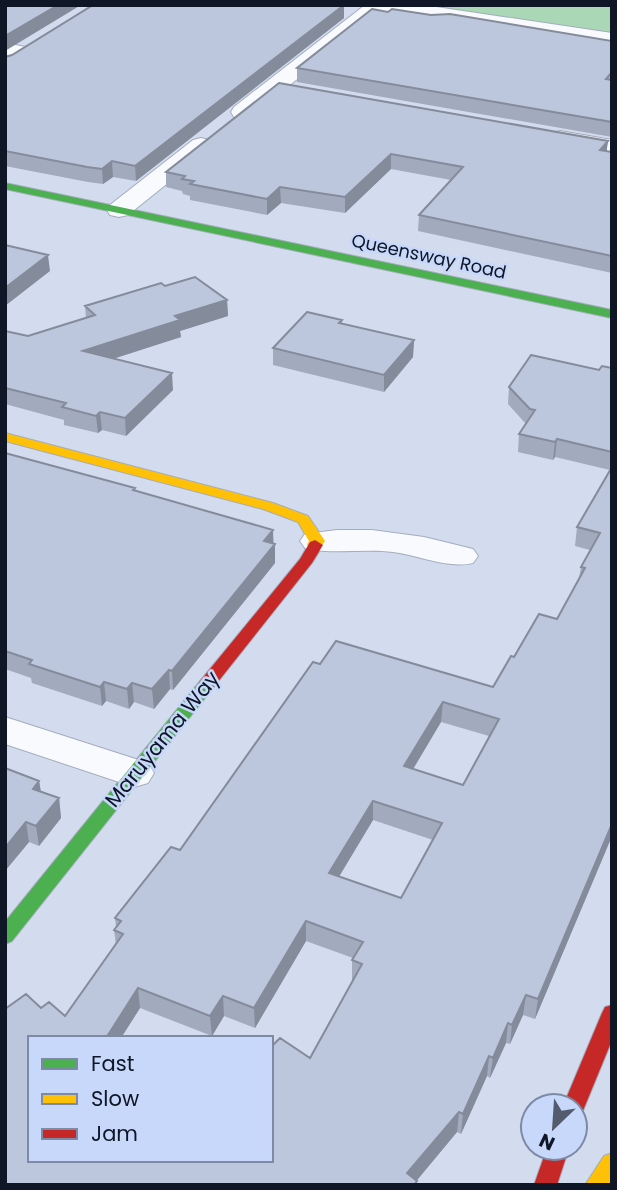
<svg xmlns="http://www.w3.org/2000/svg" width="617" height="1190" font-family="Poppins,sans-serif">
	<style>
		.green { fill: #aad8b7 }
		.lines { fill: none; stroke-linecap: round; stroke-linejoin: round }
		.street-casing { stroke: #a4acbc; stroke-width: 2 }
		.fast-casing { stroke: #a4acbc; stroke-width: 2 }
		.slow-casing { stroke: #a4acbc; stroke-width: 2 }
		.jam-casing { stroke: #a4acbc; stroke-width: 2 }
		.street { fill: #f8fafd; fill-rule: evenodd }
		.fast { fill: #4caf50; fill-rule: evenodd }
		.slow { fill: #ffc107; fill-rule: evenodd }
		.jam { fill: #c62828; fill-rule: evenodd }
		.wall { fill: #a2aabd; fill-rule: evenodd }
		.shaded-wall { fill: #848b9a }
		.building { fill: #bcc6dc; stroke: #848b9a; stroke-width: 2; fill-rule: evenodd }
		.labels { text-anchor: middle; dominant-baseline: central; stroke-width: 5; stroke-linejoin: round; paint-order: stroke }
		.far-street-label { font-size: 18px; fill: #0f1625; stroke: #c7d8fb }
		.street-label { font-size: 21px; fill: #0f1625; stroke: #c7d8fb }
	</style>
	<rect width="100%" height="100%" fill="#d3dcef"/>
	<path class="green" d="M 423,5 L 612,5 L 612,33 Z"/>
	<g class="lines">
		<g class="street-casing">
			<path id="street" d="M 365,5 L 423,5 L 612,33 L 612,45 L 382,11 L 250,117 L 234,117 L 231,112 L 234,107 Z
				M 5,43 L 31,48 L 34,52 L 31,56 L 24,58 L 5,55 Z
				M 560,131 L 612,140 L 612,154 L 552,143 L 549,138 L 552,133 Z
				M 201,138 L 209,140 L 212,145 L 209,150 L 128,215 L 119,217 L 110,215 L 107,210 L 110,205 L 193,140 Z
				M 372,530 L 424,537 L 473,549 L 478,556 L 473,563 C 448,569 418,555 393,552 C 364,548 333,555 305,548 L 300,541 L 305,534 L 337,530 Z
				M 5,717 L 148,763 L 154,773 L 148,783 L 134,787 L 5,744 Z"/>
		</g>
		<g class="fast-casing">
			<path id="fast" d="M 5,183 L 612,310 L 612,318 L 5,189 Z
				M 207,678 L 213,680 L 215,684 L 213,688 L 12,941 L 5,944 L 5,922 L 201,680 Z"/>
		</g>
		<g class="slow-casing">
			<path id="slow" d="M 5,433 L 273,503 L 308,516 L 325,541 L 320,548 L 310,548 L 307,545 L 309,541 L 298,522 L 263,509 L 5,441 Z
				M 612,1153 L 612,1182 L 610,1185 L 585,1185 L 604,1156 Z"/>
		</g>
		<g class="jam-casing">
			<path id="jam" d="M 315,540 L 323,545 L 312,563 L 213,688 L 201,688 L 199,684 L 201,680 L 300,559 L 310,542 Z
				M 612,1005 L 612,1040 L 582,1113 L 575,1115 L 575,1106 L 563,1106 L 602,1013 L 605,1007 Z
				M 547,1148 L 569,1148 L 557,1185 L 534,1185 Z"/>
		</g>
		<use href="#street" class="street"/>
		<use href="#fast" class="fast"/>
		<use href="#slow" class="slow"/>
		<use href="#jam" class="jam"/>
	</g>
	<path class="wall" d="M 344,5 L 344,18 L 136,181 L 113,177 L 103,184 L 88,182 L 5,166 L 5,57 Z
		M 612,41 L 612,137 L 297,82 L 297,68 Z
		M 279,83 L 608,141 L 606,151 L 612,152 L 612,273 L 418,231 L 419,215 L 451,180 L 391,169 L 345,213 L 281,203 L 267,215 L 190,200 L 190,196 L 183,194 L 182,191 L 166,187 L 166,172 Z
		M 165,286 L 227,300 L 228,316 L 180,331 L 181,337 L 114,358 L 173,390 L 126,436 L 102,430 L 98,433 L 64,425 L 64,420 L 5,404 L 5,331 L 28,336 L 86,318 L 85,306 Z
		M 342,320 L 342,324 L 414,340 L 413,357 L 384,392 L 273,365 L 273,348 Z
		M 531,355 L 599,370 L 602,366 L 612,368 L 612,836 L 535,1019 L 523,1015 L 510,1044 L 506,1043 L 490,1078 L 487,1076 L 461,1134 L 457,1132 L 417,1180 L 417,1185 L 5,1185 L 5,1009 L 26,994 L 41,1008 L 49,1002 L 65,1016 L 116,945 L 114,930 L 116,927 L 115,918 L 171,847 L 180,850 L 313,662 L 320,664 L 336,641 L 493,687 L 511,656 L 514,657 L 539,614 L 557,619 L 579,578 L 581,567 L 590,550 L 575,546 L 577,527 L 610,470 L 555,457 L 553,460 L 518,452 L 519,434 L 526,424 L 508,404 L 509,387 ZM 441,722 L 489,736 L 463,785 L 413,769 ZM 373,820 L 433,840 L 401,898 L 339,877 ZM 306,941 L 353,958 L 352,960 L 352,980 L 353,981 L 310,1058 L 280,1038 L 271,1047 L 271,1160 L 30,1160 L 30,1038 L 121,1038 L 140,1008 L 212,1036 L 224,1016 L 255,1028 Z
		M 5,453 L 135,488 L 135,491 L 273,530 L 275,563 L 173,690 L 170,689 L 154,709 L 134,702 L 129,709 L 106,701 L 102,706 L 32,683 L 31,678 L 5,669 Z
		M 39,781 L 41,791 L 59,798 L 61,818 L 39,846 L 29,842 L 5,871 Z"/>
	<path class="shaded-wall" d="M 58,5 L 81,5 L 5,51 L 5,36 Z
		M 344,5 L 344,18 L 136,181 L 135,166 Z
		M 608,141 L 606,156 L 600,150 Z
		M 391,154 L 391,169 L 345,213 L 345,197 Z
		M 112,161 L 113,177 L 103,184 L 102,169 Z
		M 280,187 L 281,203 L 267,215 L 267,199 Z
		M 48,255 L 50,271 L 5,306 L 5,288 Z
		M 227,300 L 228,316 L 180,331 L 181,337 L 85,368 L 83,351 L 175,316 Z
		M 414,340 L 413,357 L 384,392 L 384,375 Z
		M 172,373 L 173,390 L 126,436 L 125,418 Z
		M 100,412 L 102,430 L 98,433 L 96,416 Z
		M 557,439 L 555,457 L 553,460 L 555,442 Z
		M 273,530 L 273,547 L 275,544 L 275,563 L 173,690 L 172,671 L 264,541 Z
		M 169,670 L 170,689 L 154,709 L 152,689 Z
		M 104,682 L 106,701 L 102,706 L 100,687 Z
		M 132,683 L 134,702 L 129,709 L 127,689 Z
		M 443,702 L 441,722 L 403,786 L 404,766 Z
		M 39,781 L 42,800 L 33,789 Z
		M 59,798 L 61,818 L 39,846 L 36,826 Z
		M 373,801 L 373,820 L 329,893 L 329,873 Z
		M 26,822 L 29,842 L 5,871 L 5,848 Z
		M 612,824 L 612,836 L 535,1019 L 538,999 Z
		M 306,921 L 306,941 L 255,1028 L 254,1008 Z
		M 138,988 L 140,1008 L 121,1038 L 104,1038 Z
		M 526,995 L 523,1015 L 510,1044 L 512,1025 Z
		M 223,996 L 224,1016 L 212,1036 L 210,1016 Z
		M 508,1023 L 506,1043 L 490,1078 L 493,1058 Z
		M 489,1056 L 487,1076 L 461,1134 L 463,1114 Z
		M 459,1112 L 457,1132 L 413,1185 L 407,1173 Z"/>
	<path class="building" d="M 5,5 L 58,5 L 5,36 Z
		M 93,5 L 344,5 L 135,166 L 112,161 L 102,169 L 87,167 L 5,151 L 5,57 L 12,55 Z
		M 372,9 L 388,12 L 392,9 L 431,15 L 450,14 L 612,41 L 612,72 L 606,79 L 612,80 L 612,122 L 297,68 Z
		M 279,83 L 608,141 L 600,150 L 612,152 L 612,256 L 419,215 L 463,167 L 391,154 L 345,197 L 280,187 L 267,199 L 190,184 L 194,181 L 182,179 L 185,176 L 166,172 Z
		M 5,245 L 48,255 L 5,288 Z
		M 195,277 L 227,300 L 175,316 L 180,320 L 83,351 L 172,373 L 125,418 L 100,412 L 96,416 L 62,407 L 66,403 L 5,388 L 5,331 L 28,336 L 95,315 L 85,306 L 161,283 L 165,286 Z
		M 307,312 L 342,320 L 339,323 L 414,340 L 384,375 L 273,348 Z
		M 531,355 L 599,370 L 602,366 L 612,368 L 612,452 L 557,439 L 555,442 L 519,434 L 535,410 L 530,409 L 509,387 Z
		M 5,453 L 135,488 L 133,490 L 273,530 L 264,541 L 275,544 L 172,671 L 169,670 L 152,689 L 132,683 L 127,689 L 104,682 L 100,687 L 29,664 L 32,660 L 5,651 Z
		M 612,467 L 612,824 L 538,999 L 526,995 L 512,1025 L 508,1023 L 493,1058 L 489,1056 L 463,1114 L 459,1112 L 407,1173 L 417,1181 L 414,1185 L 5,1185 L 5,1009 L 26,994 L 41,1008 L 49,1002 L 65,1016 L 123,934 L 114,930 L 121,921 L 115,918 L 171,847 L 180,850 L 313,662 L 320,664 L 336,641 L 493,687 L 511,656 L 514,657 L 539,614 L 557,619 L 585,568 L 581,567 L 600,533 L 577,527 ZM 443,702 L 499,719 L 463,785 L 404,766 ZM 373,801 L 442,823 L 401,898 L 329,873 ZM 306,921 L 363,942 L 352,960 L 362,964 L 310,1058 L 280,1038 L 271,1047 L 271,1160 L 30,1160 L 30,1038 L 104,1038 L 108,1035 L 138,988 L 210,1016 L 223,996 L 254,1008 Z
		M 5,768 L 39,781 L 33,789 L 59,798 L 36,826 L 26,822 L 5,848 Z"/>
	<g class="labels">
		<g class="far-street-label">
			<text transform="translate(429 256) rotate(12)">Queensway Road</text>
		</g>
		<g class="street-label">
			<text transform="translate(162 739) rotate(-51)">Maruyama Way</text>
		</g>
	</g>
	<rect width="617" height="1190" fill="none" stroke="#0f1625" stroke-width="14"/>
	<rect x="28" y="1036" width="245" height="126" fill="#c7d8fb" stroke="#7d8aa5" stroke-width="2"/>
	<rect x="42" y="1059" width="35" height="10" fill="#4caf50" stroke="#7d8aa5" stroke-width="2"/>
	<text x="91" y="1071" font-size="21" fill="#0f1625">Fast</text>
	<rect x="42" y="1094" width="35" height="10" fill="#ffc107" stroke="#7d8aa5" stroke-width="2"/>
	<text x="91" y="1106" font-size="21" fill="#0f1625">Slow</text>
	<rect x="42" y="1129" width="35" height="10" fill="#c62828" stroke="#7d8aa5" stroke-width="2"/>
	<text x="91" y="1141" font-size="21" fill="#0f1625">Jam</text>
	<g transform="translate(554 1127) rotate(205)"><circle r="33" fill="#c7d8fb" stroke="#7d8aa5" stroke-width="2"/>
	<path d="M0-5L12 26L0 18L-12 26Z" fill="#545b6c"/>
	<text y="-10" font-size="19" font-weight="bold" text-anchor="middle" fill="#0f1625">N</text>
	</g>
</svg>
